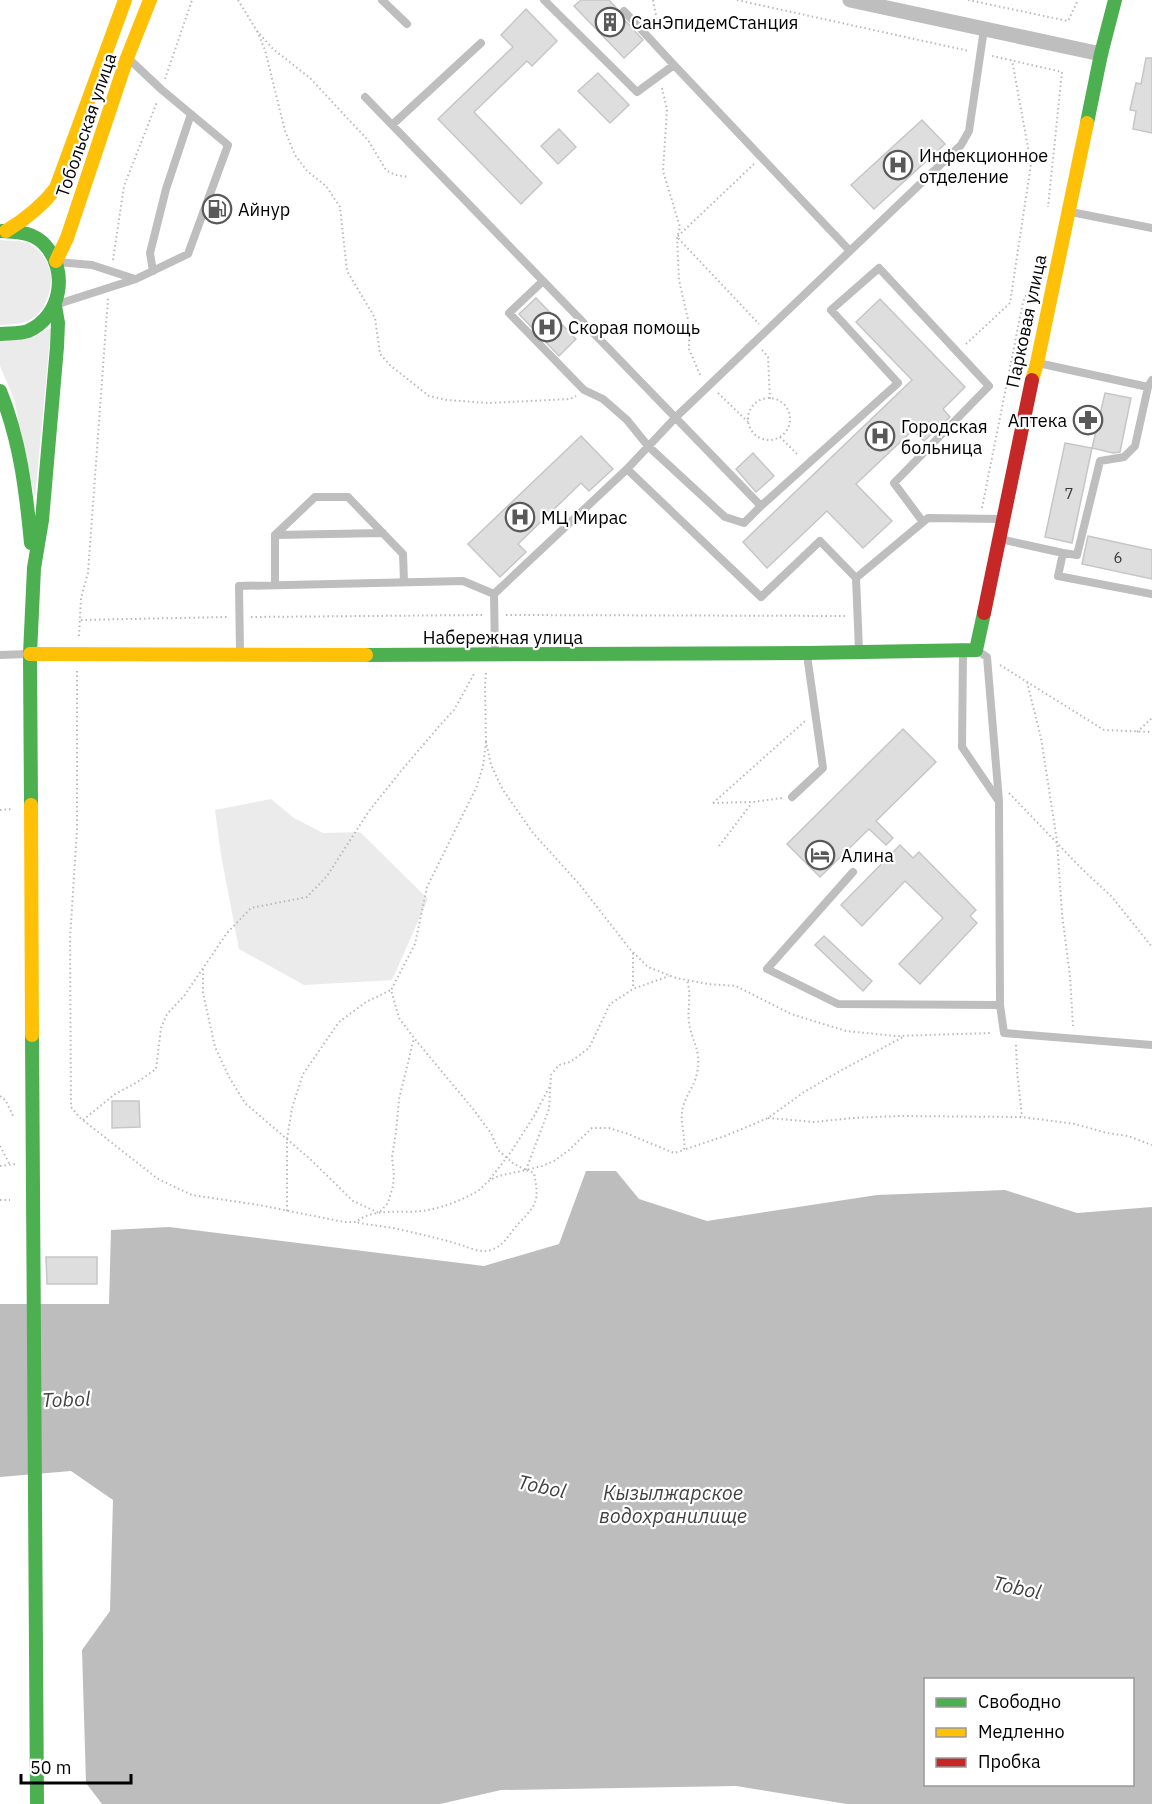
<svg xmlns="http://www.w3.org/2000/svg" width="1152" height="1804" font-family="'IBM Plex Sans',sans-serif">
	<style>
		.green { fill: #ebebeb }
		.water { fill: #bdbdbd; fill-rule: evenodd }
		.building { fill: #dedede; stroke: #c6c6c6; stroke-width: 1.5 }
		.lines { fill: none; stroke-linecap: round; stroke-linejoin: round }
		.path { stroke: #b9b9b9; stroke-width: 2; stroke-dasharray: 1.5 3; stroke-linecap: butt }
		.lane { stroke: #bebebe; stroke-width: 8 }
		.street { stroke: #bebebe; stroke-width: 15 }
		.fast { stroke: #4caf50; stroke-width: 14 }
		.slow { stroke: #ffc107; stroke-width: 14 }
		.jam { stroke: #c62828; stroke-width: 14 }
		.labels { text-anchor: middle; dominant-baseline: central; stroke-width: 4.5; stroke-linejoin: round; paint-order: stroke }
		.number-label { font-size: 15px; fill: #383838 }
		.poi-label { font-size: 18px; fill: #000; stroke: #fff; text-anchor: start }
		.street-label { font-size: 18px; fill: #000; stroke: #fff }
		.water-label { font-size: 20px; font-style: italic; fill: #424242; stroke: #fff }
	</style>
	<rect width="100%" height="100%" fill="#fff"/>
	<path class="green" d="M 0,240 C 7,241 16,240 24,242 C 37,245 51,263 51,277 C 52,290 45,308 36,316 C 25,325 13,324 0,325 Z
		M 51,328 L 35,498 L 14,399 L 0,366 L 0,342 Z
		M 271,799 L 294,818 L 323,833 L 360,832 L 428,899 L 392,980 L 304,985 L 239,949 L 221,855 L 215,810 Z"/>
	<path class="water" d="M 586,1171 L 616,1171 L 639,1199 L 707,1221 L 877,1195 L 1005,1190 L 1077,1213 L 1152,1207 L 1152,1804 L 847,1804 L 736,1786 L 501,1790 L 440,1804 L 102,1804 L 86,1783 L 82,1650 L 110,1611 L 113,1500 L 71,1471 L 0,1477 L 0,1304 L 109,1304 L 111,1230 L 169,1227 L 484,1266 L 559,1244 ZM 926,1680 L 1132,1680 L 1132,1784 L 926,1784 Z"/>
	<path class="building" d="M 581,0 L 609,0 L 618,10 L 620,15 L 643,40 L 624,58 L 574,6 Z
		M 526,9 L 557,41 L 532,66 L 527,61 L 474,112 L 542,183 L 521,204 L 438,119 L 513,47 L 501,35 Z
		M 1146,58 L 1152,58 L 1152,133 L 1133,129 L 1136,111 L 1130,110 L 1136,83 L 1141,84 Z
		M 598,73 L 629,105 L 610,123 L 578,91 Z
		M 922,120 L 945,144 L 874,209 L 851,185 Z
		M 559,129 L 576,147 L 558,164 L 541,146 Z
		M 536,298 L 576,339 L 559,356 L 519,314 Z
		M 880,299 L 965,387 L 943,409 L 950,417 L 924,441 L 913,430 L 856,484 L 892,521 L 863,548 L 827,511 L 767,568 L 743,542 L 912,380 L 856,322 Z
		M 1105,393 L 1131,398 L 1120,452 L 1113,453 L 1092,448 Z
		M 581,436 L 613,469 L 589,491 L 581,483 L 518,544 L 526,552 L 500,577 L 468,544 Z
		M 1065,443 L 1092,448 L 1072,543 L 1045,537 Z
		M 753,453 L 774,476 L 756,492 L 736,469 Z
		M 1088,536 L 1152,550 L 1152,579 L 1082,564 Z
		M 903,729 L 936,762 L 876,821 L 893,838 L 886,845 L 869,829 L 820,877 L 787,844 Z
		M 900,845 L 913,858 L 919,852 L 976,910 L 970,916 L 977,923 L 920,984 L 899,964 L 943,918 L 905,881 L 862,926 L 841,905 Z
		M 824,936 L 872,981 L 863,991 L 815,945 Z
		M 112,1101 L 139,1101 L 140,1127 L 112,1128 Z
		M 46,1257 L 97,1257 L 97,1284 L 47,1284 Z"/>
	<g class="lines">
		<path class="path" d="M 238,0 L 257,31 L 273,49 L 310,78 L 350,121 L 368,140 L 386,170 L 395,175 L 409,177
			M 653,0 L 659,31
			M 737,0 L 969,51
			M 968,0 L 1068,21 L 1078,0
			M 257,31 L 265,50 L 285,131 L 295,155 L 307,171 L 326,186 L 340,207 L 347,271 L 375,318 L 380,354 L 391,366 L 429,396 L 447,400 L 489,403 L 570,399 L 576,396
			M 992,56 L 1062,72 L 1048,207
			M 165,79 L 192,0
			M 662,88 L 667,109 L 663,171 L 680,227 L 677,237 L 679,280 L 689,324 L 689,349 L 701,377
			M 754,164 L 677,237 L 759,324
			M 113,260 L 124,186 L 157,102
			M 966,344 L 1010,303 L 1031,164 L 1012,60
			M 762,350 L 768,357 L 770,399
			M 718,393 L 748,422
			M748 419a21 21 0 1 1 42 0a21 21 0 1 1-42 0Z
			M 780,437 L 799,456
			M 982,508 L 1023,302 L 1028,291
			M 506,615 L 846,616
			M 251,617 L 483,615
			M 81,620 L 228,617
			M 79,636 L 81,598 L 88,573 L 108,298
			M 1000,665 L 1104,730 L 1152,732
			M 77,671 L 77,829 L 70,939 L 71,1107 L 79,1117 L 158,1179 L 192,1195 L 259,1205 L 344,1222 L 356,1222 C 376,1206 404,1215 428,1210 C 444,1207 462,1200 476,1192 C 482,1189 485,1183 490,1180 C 501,1174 514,1173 526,1170 L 534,1173 C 539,1200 538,1203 520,1222 C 509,1233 506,1245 491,1250 C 482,1253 472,1249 464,1246 C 443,1239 423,1235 402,1230 C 387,1226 372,1226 356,1222
			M 486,673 L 485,686 L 486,742 L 491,765 L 503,790 L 533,833 L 580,885 L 629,948 L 648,967 L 676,978 L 708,984 L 736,986 L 791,1014 L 846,1031 L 896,1036 L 992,1033
			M 1027,682 L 1041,738 L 1057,841 L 1062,914 L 1070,976 L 1073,1026
			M 1137,732 L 1152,718
			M 486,742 L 483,766 L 477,786 L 427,887 L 415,944 L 391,990 L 399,1018 L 414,1038 L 473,1109 L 491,1133 L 498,1150 L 514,1164 L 526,1170 L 542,1166 L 554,1161 L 569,1150 L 592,1128 L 609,1128 L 628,1134 L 674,1153 L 684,1150 C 686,1136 679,1121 683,1107 C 686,1095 695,1085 697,1073 C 702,1049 691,1041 689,1022 C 687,1006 692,997 687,980
			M 1009,793 L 1082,869 L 1112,897 L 1152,947
			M 713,803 L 805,721
			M 713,803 L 753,802 L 782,798
			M 0,810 L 12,809
			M 719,846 L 752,803
			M 633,953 L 633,989
			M 203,969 L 203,993 L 215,1047 L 229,1077 L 245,1103 L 310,1159 L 353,1201 L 379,1213 L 388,1203 L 393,1186 L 394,1175 L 392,1157 L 396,1132 L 399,1099 L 414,1038
			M 1016,1045 L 1017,1070 L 1022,1117
			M 0,1096 L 6,1101 L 14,1118
			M 768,1118 L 814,1122 L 853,1118 L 900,1116 L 1022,1117 L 1075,1124 L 1107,1133 L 1128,1136 L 1152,1145
			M 83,1120 L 115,1094 L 136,1083 L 156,1069 L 161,1028 L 167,1014 L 184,996 L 227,933 L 251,908 L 307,897 L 327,876 L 369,811 L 401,771 L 441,724 L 454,710 L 475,672
			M 0,1146 L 10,1165
			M 686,1149 L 725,1136 L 768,1118 L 804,1092 L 840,1071 L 903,1037
			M 0,1166 L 15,1164
			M 526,1170 L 549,1109 L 551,1075 L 559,1065 L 570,1062 L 589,1048 L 610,1004 L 633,989 L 669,976
			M 490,1179 L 511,1152 L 534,1116 L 550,1086
			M 0,1200 L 10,1200
			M 287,1211 L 287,1139 L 292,1108 L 303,1074 L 339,1022 L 366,1002 L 391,990"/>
		<path class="lane" d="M 382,0 L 407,24
			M 544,0 L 637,92 L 674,65 L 850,251
			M 624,11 L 674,65
			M 365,97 L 761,506 L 744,523 L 725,517 L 648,446 L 627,420 L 603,399 L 584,390 L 509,313 L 543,281
			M 392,125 L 481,43
			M 1071,212 L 1152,228
			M 57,262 L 92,265 L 135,279
			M 153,271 L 150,253 L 166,189 L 191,114
			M 58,304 L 136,279 L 188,254 L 228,145 L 162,90 L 129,59
			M 1038,363 L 1148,387 L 1152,380
			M 627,469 L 761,597 L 820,541 L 856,578
			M 761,506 L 898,383 L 831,310 L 879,268 L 989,386 L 894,483 L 923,522
			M 275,535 L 383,533
			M 1000,539 L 1063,553 L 1058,576 L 1152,594
			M 1063,553 L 1077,555 L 1100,461 L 1124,457 L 1135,446 L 1148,387
			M 275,585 L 275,535 L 315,497 L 348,497 L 403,554 L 404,582
			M 859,650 L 856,578 L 928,518 L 1002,519
			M 240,651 L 239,586 L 463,581 L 494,594
			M 963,652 L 962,747 L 998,800
			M 495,653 L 494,594 L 627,469 L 676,417 L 961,145 L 969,131 L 984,29
			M 0,655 L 28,654
			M 792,797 L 823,768 L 807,655
			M 853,872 L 767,969 L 838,1004 L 1000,1005 L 999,801 L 987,657 L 978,651
			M 1000,1005 L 1004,1033 L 1152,1045"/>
		<path class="street" d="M 850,0 L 1101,54"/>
		<path class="fast" d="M 1087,123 L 1101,54 L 1115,0
			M 0,334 C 8,333 20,334 28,331 C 61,317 69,271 45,245 C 34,232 18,232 2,231
			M 0,391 C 20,440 26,490 31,543
			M 366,655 L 807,653 L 976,650 L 984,613
			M 31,805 L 30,654 L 34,568 L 42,520 L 57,347 L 58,323 L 55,306
			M 32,1035 L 37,1804"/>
		<path class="slow" d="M 6,231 C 26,219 42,206 56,188 L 125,0
			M 56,261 L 67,238 L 127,58 L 150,0
			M 1032,380 L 1037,363 L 1087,123
			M 30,654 L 366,655
			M 31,805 L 32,1035"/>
		<path class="jam" d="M 984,613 L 1032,380"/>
	</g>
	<defs>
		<g id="building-ring" transform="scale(1.5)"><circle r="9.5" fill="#fff" stroke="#595959" stroke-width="1.5"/><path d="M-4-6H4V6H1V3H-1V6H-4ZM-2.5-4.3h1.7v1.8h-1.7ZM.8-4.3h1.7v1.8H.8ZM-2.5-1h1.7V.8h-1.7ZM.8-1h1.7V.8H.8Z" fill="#595959"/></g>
		<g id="hospital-ring" transform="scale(1.5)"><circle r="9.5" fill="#fff" stroke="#595959" stroke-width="1.5"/><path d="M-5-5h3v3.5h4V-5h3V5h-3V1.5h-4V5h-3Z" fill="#595959"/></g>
		<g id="fuel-ring" transform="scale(1.5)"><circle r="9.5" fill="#fff" stroke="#595959" stroke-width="1.5"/><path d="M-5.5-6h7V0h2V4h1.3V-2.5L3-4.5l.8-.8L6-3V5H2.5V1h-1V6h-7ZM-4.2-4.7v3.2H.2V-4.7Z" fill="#595959"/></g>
		<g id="pharmacy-ring" transform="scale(1.5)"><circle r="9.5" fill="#fff" stroke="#595959" stroke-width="1.5"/><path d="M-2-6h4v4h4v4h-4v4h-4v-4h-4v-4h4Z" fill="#595959"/></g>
		<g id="hotel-ring" transform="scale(1.5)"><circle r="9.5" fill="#fff" stroke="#595959" stroke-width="1.5"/><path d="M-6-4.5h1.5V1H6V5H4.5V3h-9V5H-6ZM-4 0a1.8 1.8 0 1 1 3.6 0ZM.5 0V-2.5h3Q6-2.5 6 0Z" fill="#595959"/></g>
	</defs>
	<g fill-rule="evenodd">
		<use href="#building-ring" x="610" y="22"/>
		<use href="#hospital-ring" x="898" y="165"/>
		<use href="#fuel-ring" x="217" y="209"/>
		<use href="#hospital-ring" x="547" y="327"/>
		<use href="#pharmacy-ring" x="1088" y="420"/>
		<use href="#hospital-ring" x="880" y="436"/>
		<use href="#hospital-ring" x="520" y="517"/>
		<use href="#hotel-ring" x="820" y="855"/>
	</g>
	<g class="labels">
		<g class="number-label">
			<text x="1069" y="493">7</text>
			<text x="1118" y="557">6</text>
		</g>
		<g class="poi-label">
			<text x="631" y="22">СанЭпидемСтанция</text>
			<text x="919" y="155">Инфекционное<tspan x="919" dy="21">отделение</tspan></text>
			<text x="238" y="209">Айнур</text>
			<text x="568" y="327">Скорая помощь</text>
			<text x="1067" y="420" text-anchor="end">Аптека</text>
			<text x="901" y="426">Городская<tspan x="901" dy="21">больница</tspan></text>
			<text x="541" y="517">МЦ Мирас</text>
			<text x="841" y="855">Алина</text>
		</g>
		<g class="street-label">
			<text transform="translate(86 125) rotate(-71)">Тобольская улица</text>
			<text transform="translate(1026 321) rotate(-78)">Парковая улица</text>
			<text x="503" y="637">Набережная улица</text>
		</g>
		<g class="water-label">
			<text transform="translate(66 1399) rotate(-2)">Tobol</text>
			<text transform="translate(542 1486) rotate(12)">Tobol</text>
			<text x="673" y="1492">Кызылжарское<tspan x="673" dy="23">водохранилище</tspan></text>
			<text transform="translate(1017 1587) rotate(12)">Tobol</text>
		</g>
	</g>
	<rect x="924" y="1678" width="210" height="108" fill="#ffffff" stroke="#999999" stroke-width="1.5"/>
	<rect x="936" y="1698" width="30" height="9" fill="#4caf50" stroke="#999999" stroke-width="1.5"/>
	<text x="978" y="1708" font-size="18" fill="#000000">Свободно</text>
	<rect x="936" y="1728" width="30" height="9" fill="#ffc107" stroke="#999999" stroke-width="1.5"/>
	<text x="978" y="1738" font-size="18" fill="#000000">Медленно</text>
	<rect x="936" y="1758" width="30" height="9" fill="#c62828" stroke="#999999" stroke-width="1.5"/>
	<text x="978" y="1768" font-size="18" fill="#000000">Пробка</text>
	<path d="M21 1774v9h110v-9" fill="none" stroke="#000000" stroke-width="3"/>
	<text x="30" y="1774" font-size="18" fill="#000000" stroke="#ffffff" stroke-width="4.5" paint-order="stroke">50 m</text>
</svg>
